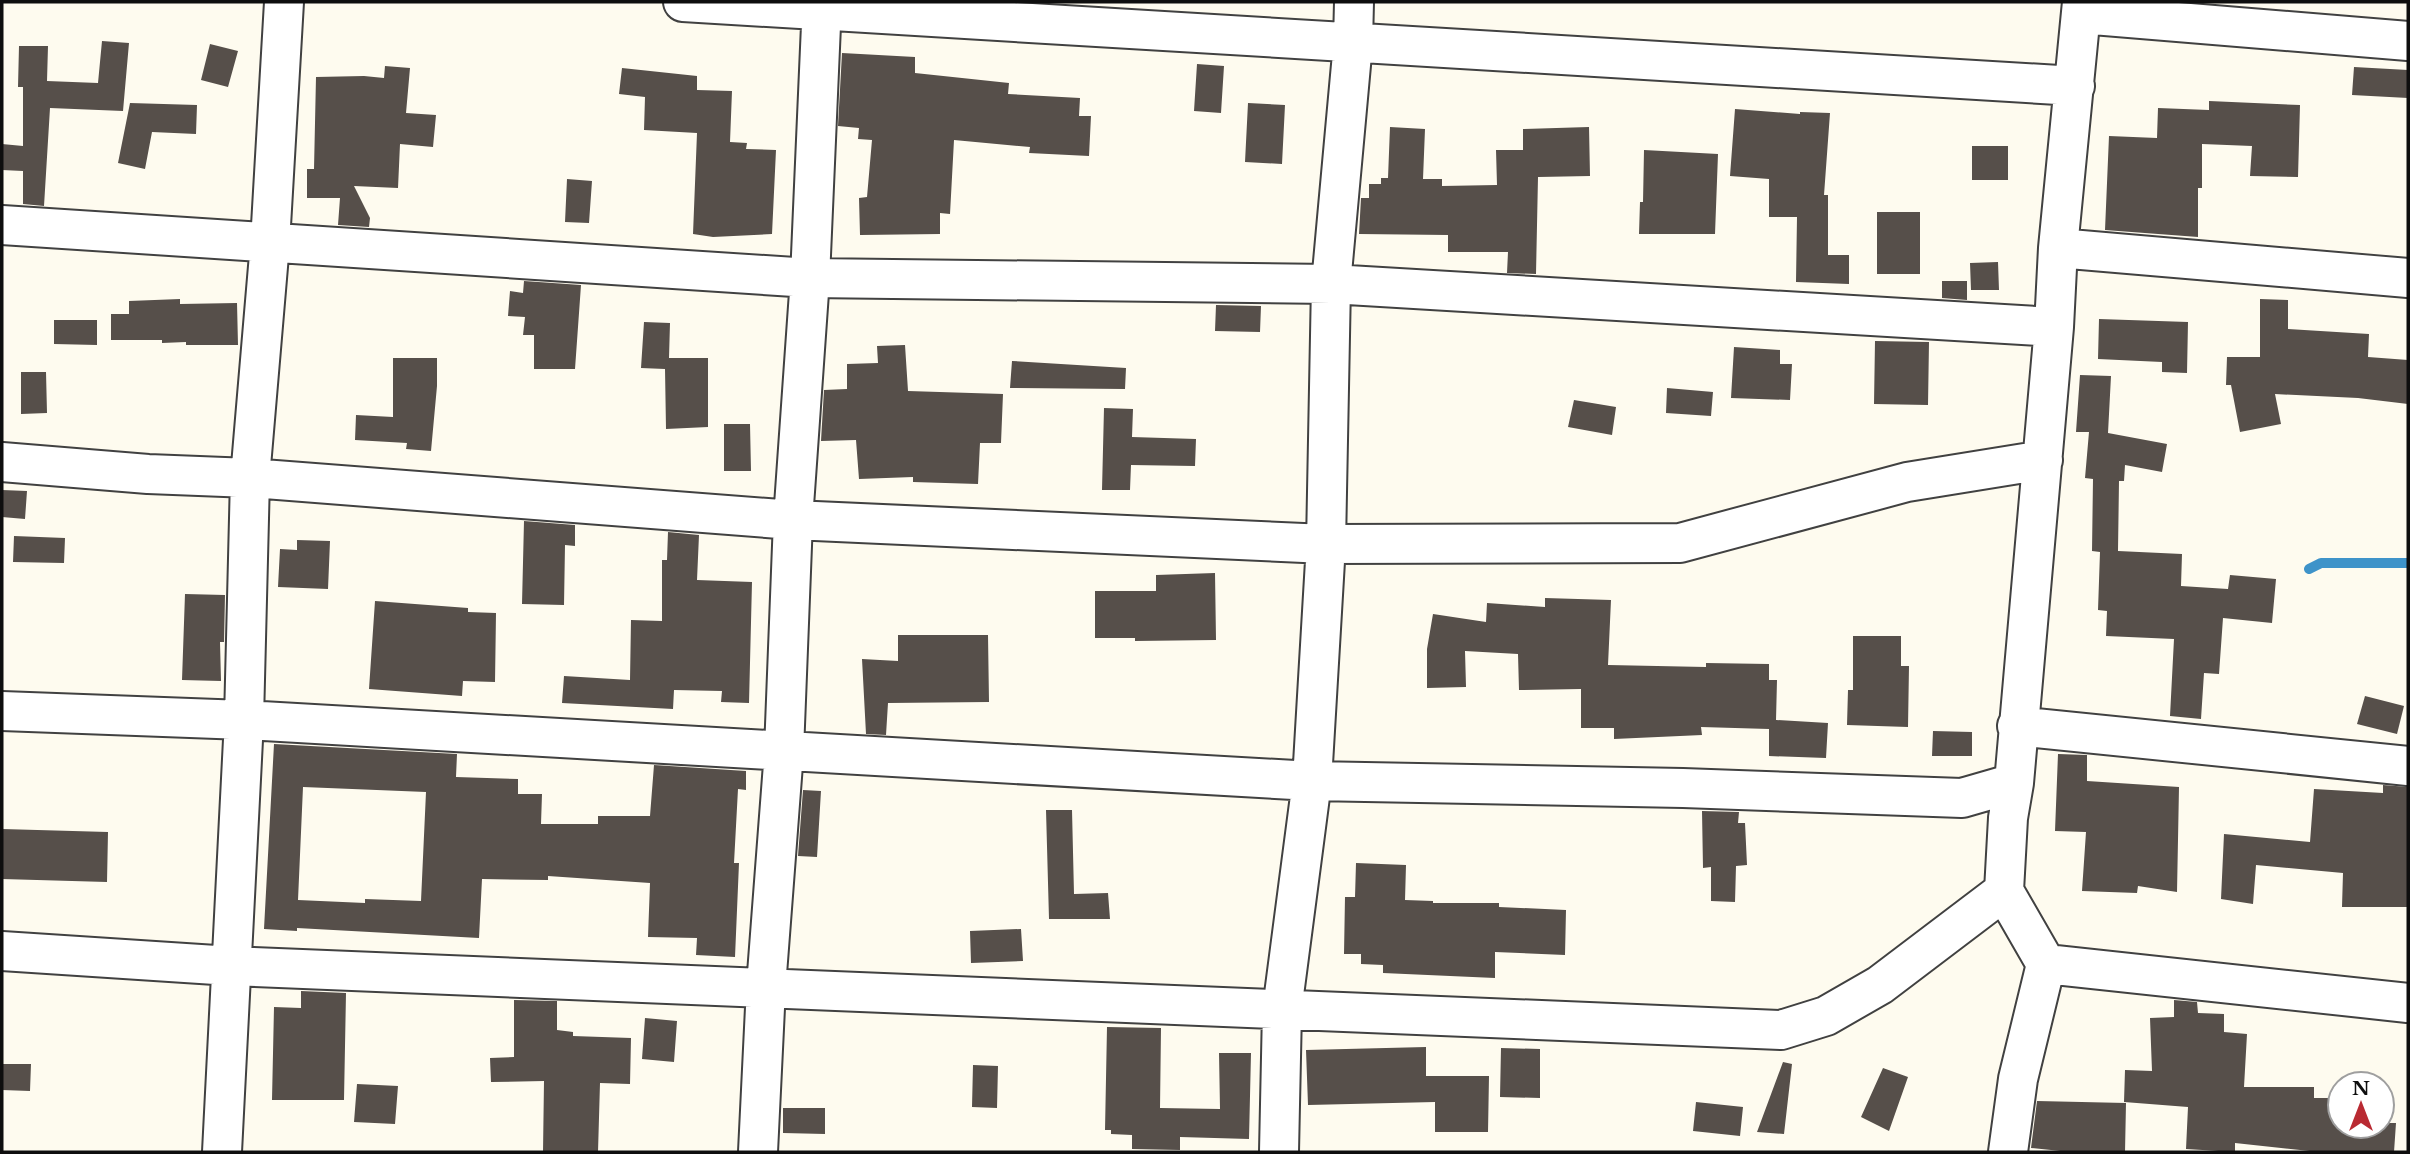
<svg xmlns="http://www.w3.org/2000/svg" width="2410" height="1154" font-family="'Libre Baskerville',serif">
	<style>
		.lines { fill: none; stroke-linecap: round; stroke-linejoin: round }
		.stream { stroke: #3e93c9; stroke-width: 10 }
		.building { fill: #564f4a; fill-rule: evenodd }
		.minor-casing { stroke: #414141; stroke-width: 42 }
		.minor { stroke: #fff; stroke-width: 38 }
	</style>
	<rect width="100%" height="100%" fill="#fefbef"/>
	<g class="lines">
		<path class="stream" d="M 2309,569 L 2321,563 L 2408,563"/>
	</g>
	<path class="building" d="M 102,41 L 129,43 L 123,111 L 50,108 L 44,206 L 23,204 L 23,171 L 2,170 L 2,144 L 23,146 L 23,87 L 18,87 L 19,46 L 48,46 L 47,81 L 98,83 Z
		M 210,44 L 238,51 L 228,87 L 201,80 Z
		M 842,53 L 915,57 L 915,73 L 1009,83 L 1008,94 L 1080,98 L 1079,116 L 1091,116 L 1089,156 L 1029,153 L 1030,147 L 954,140 L 950,214 L 940,213 L 940,234 L 860,235 L 859,198 L 867,197 L 872,140 L 858,139 L 859,128 L 838,126 Z
		M 1197,64 L 1224,66 L 1221,113 L 1194,111 Z
		M 385,66 L 410,68 L 406,113 L 436,115 L 433,147 L 400,144 L 398,188 L 354,186 L 370,218 L 369,227 L 338,225 L 340,198 L 307,198 L 307,169 L 314,169 L 316,77 L 364,76 L 384,78 Z
		M 2354,67 L 2408,70 L 2408,98 L 2352,95 Z
		M 622,68 L 697,76 L 697,90 L 732,91 L 730,142 L 747,143 L 746,149 L 776,150 L 772,234 L 713,237 L 693,234 L 697,133 L 644,130 L 645,97 L 619,94 Z
		M 2209,101 L 2300,105 L 2298,177 L 2250,176 L 2252,146 L 2202,144 L 2202,188 L 2198,188 L 2198,237 L 2105,230 L 2109,136 L 2157,138 L 2158,108 L 2209,110 Z
		M 130,103 L 197,105 L 196,134 L 152,132 L 145,169 L 118,163 Z
		M 1248,103 L 1285,105 L 1282,164 L 1245,162 Z
		M 1735,109 L 1800,114 L 1800,112 L 1830,113 L 1824,195 L 1828,195 L 1828,255 L 1849,255 L 1849,284 L 1796,282 L 1797,217 L 1769,217 L 1769,179 L 1730,176 Z
		M 1390,127 L 1425,129 L 1423,179 L 1442,179 L 1442,186 L 1497,185 L 1496,150 L 1523,150 L 1523,129 L 1589,127 L 1590,176 L 1538,177 L 1536,274 L 1507,273 L 1508,252 L 1448,252 L 1448,235 L 1359,234 L 1361,198 L 1369,198 L 1369,184 L 1381,184 L 1381,178 L 1388,178 Z
		M 1972,146 L 2008,146 L 2008,180 L 1972,180 Z
		M 1644,150 L 1718,154 L 1715,234 L 1639,234 L 1640,202 L 1643,202 Z
		M 567,179 L 592,181 L 589,223 L 565,222 Z
		M 1877,212 L 1920,212 L 1920,274 L 1877,274 Z
		M 1998,262 L 1999,290 L 1971,290 L 1970,263 Z
		M 524,281 L 581,285 L 575,369 L 534,369 L 534,335 L 523,335 L 525,317 L 508,316 L 510,291 L 523,293 Z
		M 1942,281 L 1967,281 L 1967,300 L 1942,298 Z
		M 180,299 L 180,304 L 237,303 L 238,345 L 186,345 L 186,342 L 162,343 L 162,340 L 111,340 L 111,314 L 129,314 L 129,301 Z
		M 2260,299 L 2288,300 L 2288,329 L 2369,334 L 2368,357 L 2408,360 L 2408,404 L 2358,398 L 2275,394 L 2281,424 L 2240,432 L 2231,385 L 2226,385 L 2227,357 L 2260,357 Z
		M 1216,305 L 1261,306 L 1260,332 L 1215,331 Z
		M 2099,319 L 2188,322 L 2187,373 L 2162,372 L 2162,362 L 2098,359 Z
		M 54,320 L 97,320 L 97,345 L 54,344 Z
		M 644,322 L 670,323 L 669,358 L 708,358 L 708,427 L 666,429 L 665,369 L 641,368 Z
		M 1875,341 L 1929,342 L 1928,405 L 1874,404 Z
		M 905,345 L 908,391 L 1003,394 L 1001,443 L 980,443 L 978,484 L 913,482 L 913,477 L 859,479 L 856,440 L 821,441 L 824,390 L 847,389 L 847,364 L 878,363 L 877,346 Z
		M 1734,347 L 1780,350 L 1780,364 L 1792,364 L 1790,400 L 1731,398 Z
		M 393,358 L 437,358 L 437,386 L 431,451 L 406,449 L 407,443 L 355,440 L 356,415 L 393,417 Z
		M 1012,361 L 1126,368 L 1125,389 L 1010,388 Z
		M 21,372 L 46,372 L 47,413 L 21,414 Z
		M 2080,375 L 2111,376 L 2108,433 L 2167,444 L 2162,472 L 2125,465 L 2124,481 L 2119,481 L 2118,551 L 2182,554 L 2181,586 L 2228,589 L 2230,575 L 2276,579 L 2272,623 L 2223,618 L 2219,674 L 2204,673 L 2201,719 L 2170,716 L 2174,639 L 2106,636 L 2107,611 L 2098,610 L 2100,552 L 2092,551 L 2093,479 L 2085,478 L 2089,432 L 2076,432 Z
		M 1667,388 L 1713,392 L 1711,416 L 1666,413 Z
		M 1574,400 L 1616,407 L 1612,435 L 1568,427 Z
		M 1104,408 L 1133,409 L 1132,437 L 1196,439 L 1195,466 L 1131,465 L 1130,490 L 1102,490 Z
		M 724,424 L 750,424 L 751,471 L 724,471 Z
		M 2,490 L 27,491 L 25,519 L 2,517 Z
		M 524,521 L 575,525 L 575,546 L 565,545 L 564,605 L 522,604 Z
		M 668,532 L 699,535 L 697,580 L 752,582 L 749,703 L 721,702 L 722,691 L 674,690 L 673,709 L 562,703 L 564,676 L 630,680 L 631,620 L 662,621 L 662,560 L 667,560 Z
		M 14,536 L 65,538 L 64,563 L 13,562 Z
		M 297,540 L 330,541 L 328,589 L 278,587 L 280,549 L 297,550 Z
		M 1215,573 L 1216,640 L 1135,641 L 1135,638 L 1095,638 L 1095,591 L 1156,591 L 1156,575 Z
		M 185,594 L 225,595 L 224,642 L 220,642 L 221,681 L 182,680 Z
		M 1545,598 L 1611,600 L 1608,665 L 1706,667 L 1706,663 L 1769,664 L 1769,680 L 1777,680 L 1776,720 L 1828,723 L 1826,758 L 1769,756 L 1769,729 L 1701,727 L 1702,735 L 1614,739 L 1614,728 L 1581,728 L 1581,689 L 1519,690 L 1518,654 L 1465,651 L 1466,687 L 1427,688 L 1427,649 L 1433,614 L 1486,622 L 1487,603 L 1545,607 Z
		M 375,601 L 468,608 L 468,612 L 496,613 L 495,682 L 463,681 L 462,696 L 369,689 Z
		M 898,635 L 988,635 L 989,702 L 888,703 L 886,735 L 866,734 L 862,659 L 898,661 Z
		M 1853,636 L 1901,636 L 1901,666 L 1909,666 L 1908,727 L 1847,725 L 1848,690 L 1853,690 Z
		M 2365,696 L 2404,706 L 2397,734 L 2357,724 Z
		M 1933,731 L 1972,732 L 1972,756 L 1932,756 Z
		M 274,744 L 457,754 L 456,777 L 518,779 L 518,794 L 542,794 L 541,824 L 598,824 L 598,816 L 650,816 L 654,765 L 746,771 L 746,790 L 738,789 L 734,863 L 739,863 L 735,957 L 696,955 L 697,938 L 648,937 L 650,883 L 548,876 L 548,880 L 482,879 L 479,938 L 297,928 L 297,931 L 264,929 ZM 303,787 L 426,792 L 421,901 L 365,899 L 365,903 L 298,900 Z
		M 2058,754 L 2087,755 L 2087,781 L 2179,787 L 2177,892 L 2138,886 L 2137,893 L 2082,891 L 2086,832 L 2055,831 Z
		M 2383,785 L 2408,787 L 2408,907 L 2342,907 L 2343,873 L 2256,865 L 2253,904 L 2221,899 L 2224,834 L 2310,842 L 2314,789 L 2383,793 Z
		M 803,790 L 821,791 L 817,857 L 798,856 Z
		M 1046,810 L 1072,810 L 1074,894 L 1108,893 L 1110,919 L 1049,919 Z
		M 1702,811 L 1739,812 L 1738,823 L 1745,823 L 1747,865 L 1736,866 L 1735,902 L 1711,901 L 1711,867 L 1703,868 Z
		M 2,829 L 108,832 L 107,882 L 2,879 Z
		M 1356,863 L 1406,865 L 1405,900 L 1433,901 L 1433,903 L 1499,903 L 1499,907 L 1566,910 L 1565,955 L 1495,952 L 1495,978 L 1383,973 L 1383,965 L 1361,964 L 1361,954 L 1344,954 L 1345,897 L 1355,897 Z
		M 1021,929 L 1023,961 L 971,963 L 970,931 Z
		M 301,991 L 346,993 L 344,1100 L 272,1100 L 274,1007 L 301,1008 Z
		M 514,1000 L 557,1001 L 557,1030 L 573,1032 L 573,1036 L 631,1038 L 630,1084 L 600,1083 L 598,1152 L 543,1152 L 544,1081 L 491,1082 L 490,1058 L 514,1057 Z
		M 2174,1000 L 2197,1002 L 2198,1013 L 2224,1014 L 2224,1032 L 2247,1034 L 2244,1087 L 2314,1087 L 2314,1098 L 2336,1098 L 2335,1122 L 2340,1122 L 2340,1126 L 2382,1126 L 2382,1123 L 2396,1123 L 2394,1152 L 2319,1152 L 2235,1143 L 2235,1152 L 2186,1149 L 2188,1107 L 2124,1102 L 2125,1070 L 2152,1071 L 2150,1018 L 2174,1017 Z
		M 645,1018 L 677,1021 L 674,1062 L 642,1059 Z
		M 1107,1027 L 1161,1028 L 1160,1108 L 1220,1109 L 1219,1053 L 1251,1053 L 1249,1139 L 1180,1137 L 1180,1150 L 1132,1149 L 1132,1135 L 1111,1134 L 1111,1130 L 1105,1130 Z
		M 1426,1047 L 1426,1076 L 1489,1076 L 1488,1132 L 1435,1132 L 1435,1102 L 1308,1105 L 1306,1050 Z
		M 1501,1048 L 1540,1049 L 1540,1098 L 1500,1097 Z
		M 1783,1062 L 1792,1064 L 1784,1134 L 1757,1132 Z
		M 2,1064 L 31,1064 L 30,1091 L 2,1090 Z
		M 973,1065 L 998,1066 L 997,1108 L 972,1107 Z
		M 1883,1068 L 1908,1077 L 1889,1131 L 1861,1117 Z
		M 357,1084 L 398,1086 L 395,1124 L 354,1122 Z
		M 2037,1101 L 2126,1103 L 2125,1152 L 2070,1152 L 2031,1148 Z
		M 1696,1102 L 1743,1107 L 1740,1136 L 1693,1131 Z
		M 783,1108 L 825,1108 L 825,1134 L 783,1133 Z"/>
	<g class="lines">
		<g class="minor-casing">
			<path id="minor" d="M 683,2 L 2075,86
				M 2081,14 L 2408,41
				M 2,225 L 810,278 L 1331,284 L 2054,327
				M 2058,248 L 2408,278
				M 2,462 L 148,474 L 250,478 L 793,520 L 1326,544 L 1680,543 L 1907,482 L 2043,460
				M 2,711 L 244,720 L 1312,781 L 1683,788 L 1962,798 L 2014,783
				M 2017,726 L 2408,766
				M 2,951 L 231,966 L 1781,1030 L 1826,1016 L 1880,985 L 2004,891
				M 2046,964 L 2408,1003
				M 222,1152 L 244,720 L 250,478 L 270,243 L 284,2
				M 758,1152 L 766,987 L 784,751 L 793,520 L 810,278 L 822,2
				M 1279,1152 L 1282,1010 L 1312,781 L 1326,544 L 1331,284 L 1353,43 L 1354,2
				M 2008,1152 L 2018,1079 L 2046,964 L 2004,891 L 2008,818 L 2014,783 L 2054,327 L 2058,248 L 2082,2"/>
		</g>
		<use href="#minor" class="minor"/>
	</g>
	<rect width="2410" height="1154" fill="none" stroke="#0e0e0e" stroke-width="7"/>
	<g transform="translate(2361 1105)"><circle r="33" fill="#ffffff" stroke="#9f9f9f" stroke-width="2"/>
	<path d="M0-5L12 26L0 18L-12 26Z" fill="#b92a32"/>
	<text y="-10" font-size="19" font-weight="bold" text-anchor="middle" fill="#0e0e0e">N</text>
	</g>
</svg>
